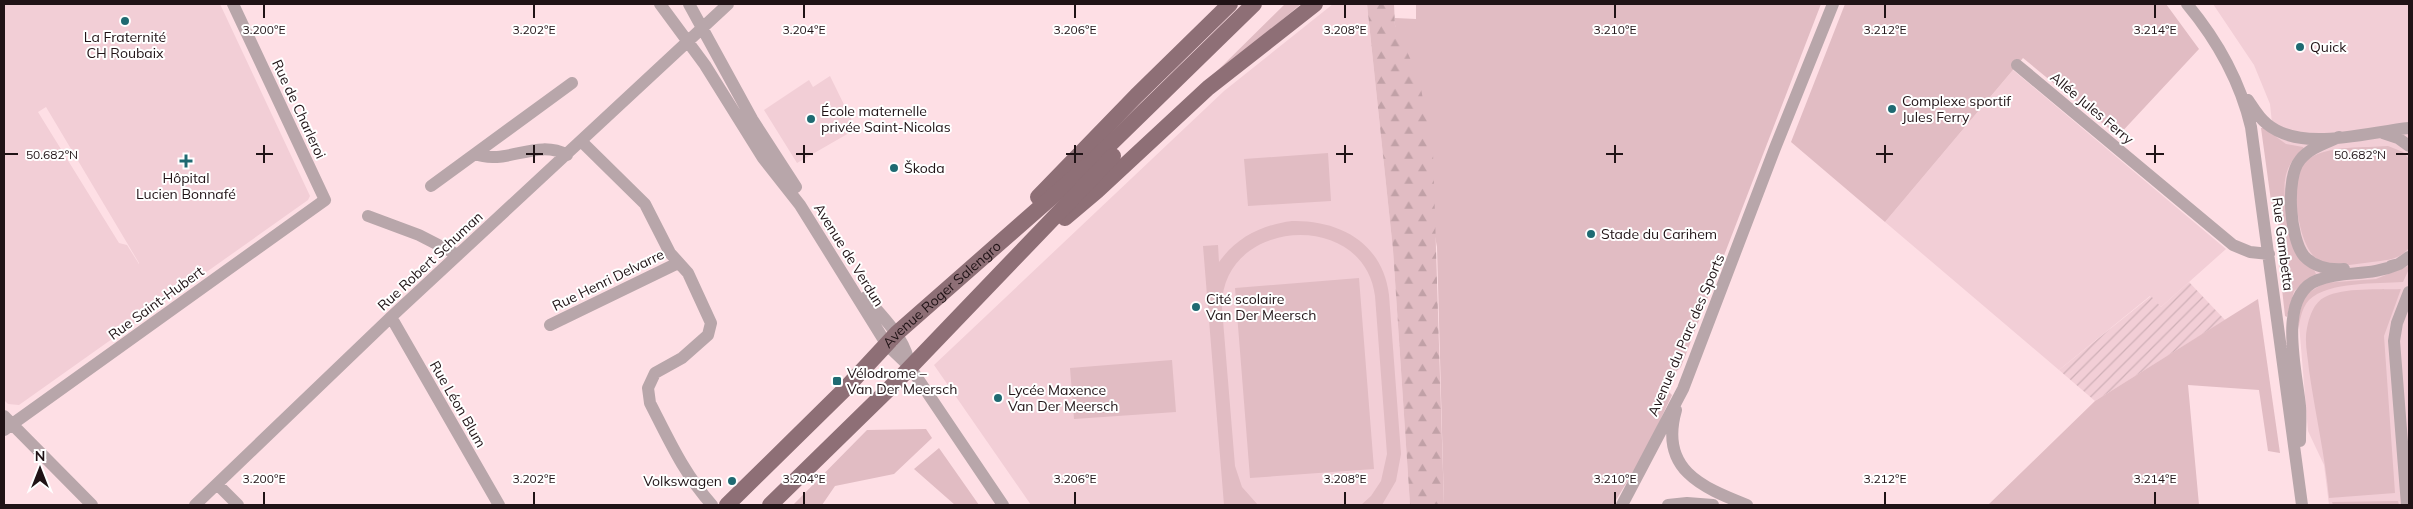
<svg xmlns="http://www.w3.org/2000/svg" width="2413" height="509" font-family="Mulish,sans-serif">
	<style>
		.built { fill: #f2ced6; fill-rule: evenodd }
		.industrial { fill: url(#industrial-furrows) }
		.green { fill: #e1bcc3 }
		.forest { fill: url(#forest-firs) }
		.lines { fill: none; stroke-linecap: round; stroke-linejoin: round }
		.minor { stroke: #b8a6aa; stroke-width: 12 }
		.major { stroke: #8e6f76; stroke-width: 16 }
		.ticks { fill: none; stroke: #201316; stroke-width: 2 }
		.poi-dot { fill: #1f6a72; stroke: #fff; stroke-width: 2 }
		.labels { text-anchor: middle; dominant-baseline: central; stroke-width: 4; stroke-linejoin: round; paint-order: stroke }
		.poi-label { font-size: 14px; fill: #201316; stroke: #fff; text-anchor: start }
		.street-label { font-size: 14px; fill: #201316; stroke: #fff }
		.ticks-label { font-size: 12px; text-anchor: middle; fill: #201316; stroke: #fff; stroke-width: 4; stroke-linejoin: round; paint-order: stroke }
	</style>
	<defs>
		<pattern id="industrial-furrows" width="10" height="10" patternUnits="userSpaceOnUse" patternTransform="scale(1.25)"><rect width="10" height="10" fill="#f2ced6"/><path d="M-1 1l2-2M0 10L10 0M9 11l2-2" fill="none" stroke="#cfb0b7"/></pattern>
		<pattern id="forest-firs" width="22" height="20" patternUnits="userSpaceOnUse" patternTransform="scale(1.25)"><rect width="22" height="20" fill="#e1bcc3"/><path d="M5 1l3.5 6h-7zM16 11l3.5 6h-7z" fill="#c1a1a7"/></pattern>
	</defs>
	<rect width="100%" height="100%" fill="#fedfe5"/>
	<path class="built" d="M 4,4 L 220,4 L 310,196 L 308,200 L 19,405 L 8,404 L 4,400 ZM 46,107 L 139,263 L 139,264 L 127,245 L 119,243 L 38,112 Z
		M 1333,4 L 1367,4 L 1393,250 L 1410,505 L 1031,505 L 934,365 L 1224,91 Z
		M 2213,4 L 2409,4 L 2409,505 L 2329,505 L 2324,465 L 2308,431 L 2299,324 L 2290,295 L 2270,104 L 2254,65 Z
		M 2013,70 L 2226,249 L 2161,307 L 2150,296 L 2059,370 L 1885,222 Z
		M 830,76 L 856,129 L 797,163 L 764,110 L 809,80 L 813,87 Z"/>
	<path class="industrial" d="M 2189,282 L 2225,320 L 2095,401 L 2059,370 L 2151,296 L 2161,307 Z"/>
	<path class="green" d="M 1285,4 L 1301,4 L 1214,77 L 1213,75 Z
		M 1416,4 L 1821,4 L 1681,367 L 1662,385 L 1672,395 L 1644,454 L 1613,505 L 1444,505 L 1437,247 L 1395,25 L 1395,18 L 1416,19 Z
		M 1845,4 L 2166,4 L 2199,49 L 2118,136 L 2023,58 L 1885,222 L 1791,142 Z
		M 2261,128 L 2264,128 L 2286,144 L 2303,147 L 2304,149 C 2261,181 2300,239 2316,274 L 2294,291 L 2287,317 L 2285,316 L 2278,253 L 2281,241 L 2278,223 L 2271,201 Z
		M 2388,146 L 2403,152 L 2409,159 L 2409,248 C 2399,260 2387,260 2372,262 C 2354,264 2332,270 2316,258 C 2299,246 2292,191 2298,172 C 2299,167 2306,160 2310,158 C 2331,145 2364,148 2388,146 Z
		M 1328,153 L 1331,201 L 1248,206 L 1244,159 Z
		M 1292,221 C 1341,220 1383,244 1389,295 L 1401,454 L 1396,481 L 1382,505 L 1361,505 L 1371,496 L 1381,481 L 1387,454 L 1375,296 C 1364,208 1220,218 1222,308 L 1235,466 L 1242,487 L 1258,505 L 1224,505 L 1203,246 L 1218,245 L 1219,262 C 1237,237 1262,225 1292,221 Z
		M 2408,266 L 2409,269 L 2403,282 C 2377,284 2329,281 2309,300 C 2301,308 2299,325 2297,336 L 2296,325 L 2305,295 L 2324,283 L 2376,279 Z
		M 1359,278 L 1374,469 L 1250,478 L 1235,288 Z
		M 2401,289 L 2384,336 L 2395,493 L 2329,498 C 2325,455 2315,413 2309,370 C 2308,357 2304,342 2307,328 C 2309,317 2314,302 2325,297 C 2344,287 2379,290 2401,289 Z
		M 2258,299 L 2280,453 L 2268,451 L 2259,390 L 2188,385 L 2199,505 L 1988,505 L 2095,401 Z
		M 1172,360 L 1176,412 L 1074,419 L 1070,368 Z
		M 926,429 L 932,438 L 894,474 L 835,486 L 822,505 L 793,505 L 867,430 Z
		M 939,448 L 979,505 L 955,505 L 914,469 Z
		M 2398,501 L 2399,505 L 2333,505 L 2332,502 Z"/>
	<path class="forest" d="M 1367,4 L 1394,4 L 1395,25 L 1419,78 L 1433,153 L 1444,505 L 1410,505 L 1393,250 Z"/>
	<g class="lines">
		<path class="minor" d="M 660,4 L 705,65 L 763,158 L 800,205 L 887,345 L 910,367 L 1003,505
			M 689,4 L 752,119 L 796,187
			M 2187,4 C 2217,40 2240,81 2251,127 L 2302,505
			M 2017,65 L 2233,245 L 2250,252 L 2269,254
			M 2248,100 C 2254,109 2259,118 2267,124 C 2302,153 2368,132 2409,128
			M 2383,133 L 2398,138 L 2409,146
			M 2339,137 C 2326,143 2309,148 2300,160 C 2285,178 2290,239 2304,256 C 2314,267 2330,270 2344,269
			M 582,142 L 645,204 L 670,253 L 688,273 L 711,323 L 708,335 L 682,358 L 655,373 L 648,388 L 650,403 C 669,440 684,474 712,505
			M 475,154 C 506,166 537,138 567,155
			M 431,186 L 572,83
			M 368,216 L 419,235 L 458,255
			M 2391,266 L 2399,264 L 2409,257
			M 866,297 C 884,320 905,336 910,367
			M 391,317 L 499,505
			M 550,325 L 678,263
			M 1676,410 C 1659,469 1701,487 1747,505
			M 4,416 L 92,505
			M 4,430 L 325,200 L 233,4
			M 2300,441 C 2300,429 2301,417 2300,406 C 2297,373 2276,295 2318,280 C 2345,270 2369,277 2399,264
			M 217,484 L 238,505
			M 195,505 L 391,317 L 728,4
			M 1622,505 L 1683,389 L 1775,148 L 1833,4
			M 1668,505 L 1687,503 L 1713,505
			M 2407,505 L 2394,341 L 2397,323 L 2409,292"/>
		<g class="major">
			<path d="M 1038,197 L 1136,96 L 1230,4"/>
			<path d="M 1065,218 L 1097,191 L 1208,88 L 1315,4"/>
			<path id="s1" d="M 727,505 L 844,390 L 897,333 L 1094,160 L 1254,4"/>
			<path d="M 770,505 L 898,380 L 1113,156"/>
		</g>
	</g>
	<path class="ticks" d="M 264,5 L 264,18M 534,5 L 534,18M 804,5 L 804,18M 1075,5 L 1075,18M 1345,5 L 1345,18M 1615,5 L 1615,18M 1885,5 L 1885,18M 2155,5 L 2155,18M 264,145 L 264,163M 534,145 L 534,163M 804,145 L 804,163M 1075,145 L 1075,163M 1345,145 L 1345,163M 1615,145 L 1615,163M 1885,145 L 1885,163M 2155,145 L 2155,163M 5,154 L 18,154M 256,154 L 273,154M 526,154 L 543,154M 796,154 L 813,154M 1066,154 L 1083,154M 1336,154 L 1353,154M 1606,154 L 1623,154M 1876,154 L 1893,154M 2146,154 L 2164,154M 2396,154 L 2408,154M 264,492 L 264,504M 534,492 L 534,504M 804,492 L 804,504M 1075,492 L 1075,504M 1345,492 L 1345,504M 1615,492 L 1615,504M 1885,492 L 1885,504M 2155,492 L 2155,504"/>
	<g class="poi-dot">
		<circle cx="125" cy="21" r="5"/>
		<circle cx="2300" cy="47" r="5"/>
		<circle cx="1892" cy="109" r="5"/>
		<circle cx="811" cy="119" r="5"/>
		<path d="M183.5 153.5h5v5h5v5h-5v5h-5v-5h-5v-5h5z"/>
		<circle cx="894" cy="168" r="5"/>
		<circle cx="1591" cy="234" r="5"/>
		<circle cx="1196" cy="307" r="5"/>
		<rect x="832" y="376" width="10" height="10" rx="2.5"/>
		<circle cx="998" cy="398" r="5"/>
		<circle cx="732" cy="481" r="5"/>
	</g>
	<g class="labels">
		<g class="poi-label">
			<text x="125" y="37" text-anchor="middle">La Fraternité<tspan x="125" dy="16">CH Roubaix</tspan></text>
			<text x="2310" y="47">Quick</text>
			<text x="1902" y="101">Complexe sportif<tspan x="1902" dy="16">Jules Ferry</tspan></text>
			<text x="821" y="111">École maternelle<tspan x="821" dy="16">privée Saint-Nicolas</tspan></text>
			<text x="904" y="168">Škoda</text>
			<text x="186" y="178" text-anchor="middle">Hôpital<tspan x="186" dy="16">Lucien Bonnafé</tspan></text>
			<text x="1601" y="234">Stade du Carihem</text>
			<text x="1206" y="299">Cité scolaire<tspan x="1206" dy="16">Van Der Meersch</tspan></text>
			<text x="847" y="373">Vélodrome –<tspan x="847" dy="16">Van Der Meersch</tspan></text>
			<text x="1008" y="390">Lycée Maxence<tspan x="1008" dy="16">Van Der Meersch</tspan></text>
			<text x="722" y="481" text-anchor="end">Volkswagen</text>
		</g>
		<g class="street-label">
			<text transform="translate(2092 108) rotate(40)">Allée Jules Ferry</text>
			<text transform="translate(299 109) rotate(65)">Rue de Charleroi</text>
			<text transform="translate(2283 244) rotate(83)">Rue Gambetta</text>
			<text transform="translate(849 255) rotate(58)">Avenue de Verdun</text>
			<text transform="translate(430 261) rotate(-43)">Rue Robert Schuman</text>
			<text transform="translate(608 280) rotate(-26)">Rue Henri Delvarre</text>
			<text stroke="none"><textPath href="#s1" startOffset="301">Avenue Roger Salengro</textPath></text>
			<text transform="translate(156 303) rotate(-36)">Rue Saint-Hubert</text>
			<text transform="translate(1686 335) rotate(-67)">Avenue du Parc des Sports</text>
			<text transform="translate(458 404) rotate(60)">Rue Léon Blum</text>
		</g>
	</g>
	<g class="ticks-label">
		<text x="264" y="34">3.200°E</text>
		<text x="534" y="34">3.202°E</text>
		<text x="804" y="34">3.204°E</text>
		<text x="1075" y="34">3.206°E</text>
		<text x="1345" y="34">3.208°E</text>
		<text x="1615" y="34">3.210°E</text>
		<text x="1885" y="34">3.212°E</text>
		<text x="2155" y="34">3.214°E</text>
		<text x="52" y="159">50.682°N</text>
		<text x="2360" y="159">50.682°N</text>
		<text x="264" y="483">3.200°E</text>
		<text x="534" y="483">3.202°E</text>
		<text x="804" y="483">3.204°E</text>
		<text x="1075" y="483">3.206°E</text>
		<text x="1345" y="483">3.208°E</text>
		<text x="1615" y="483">3.210°E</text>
		<text x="1885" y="483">3.212°E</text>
		<text x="2155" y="483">3.214°E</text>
	</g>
	<rect width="2413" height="509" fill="none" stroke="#201316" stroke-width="10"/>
	<g transform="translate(40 469)" stroke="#ffffff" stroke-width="4" paint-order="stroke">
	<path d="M0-4L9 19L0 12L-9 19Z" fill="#201316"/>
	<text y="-8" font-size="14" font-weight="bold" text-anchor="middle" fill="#201316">N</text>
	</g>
</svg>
